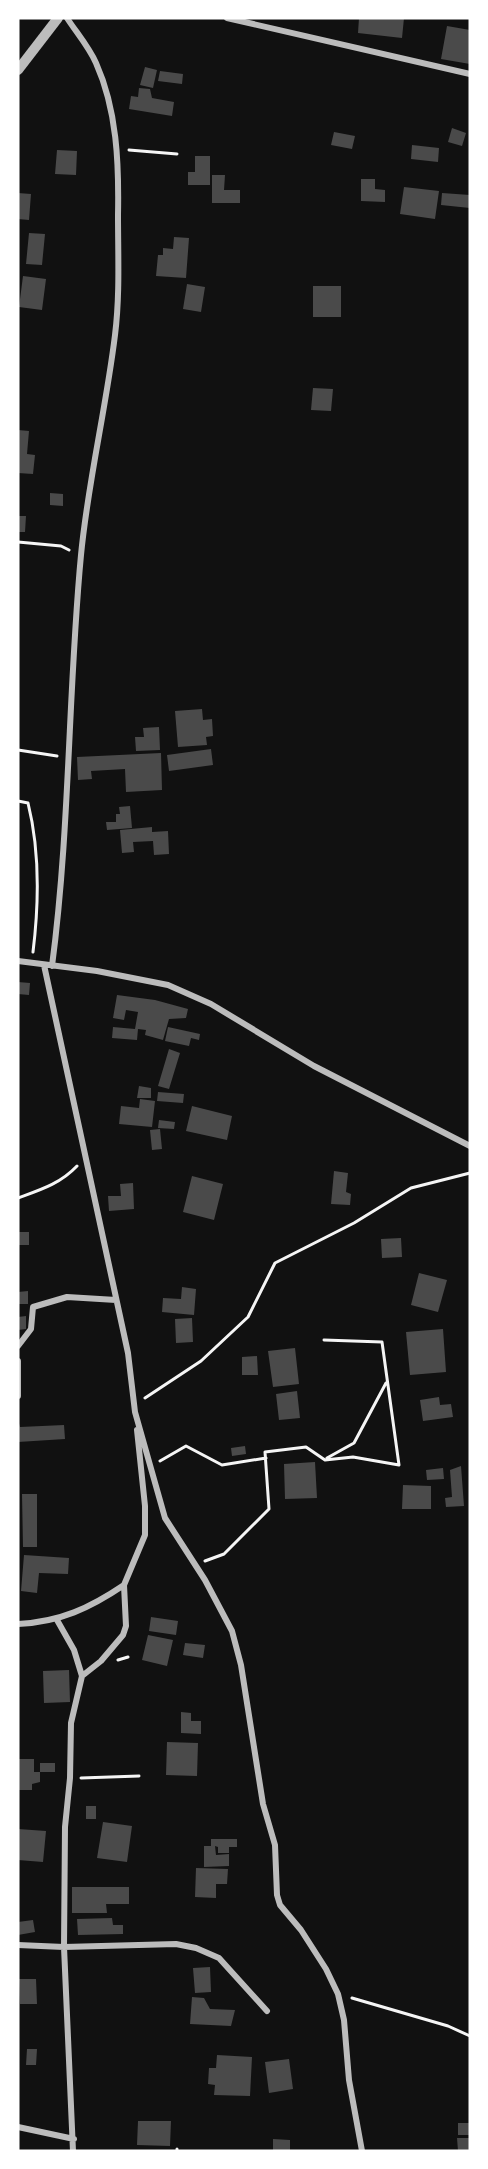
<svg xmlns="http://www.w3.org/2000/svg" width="488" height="2169" font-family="Raleway,sans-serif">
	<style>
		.building { fill: #4a4a4a }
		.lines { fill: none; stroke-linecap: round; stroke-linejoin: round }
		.path { stroke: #f5f5f5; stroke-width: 3 }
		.minor { stroke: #bcbcbc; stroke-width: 6 }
		.tertiary { stroke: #bcbcbc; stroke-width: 10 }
	</style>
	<rect width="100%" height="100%" fill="#111"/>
	<path class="building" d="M 359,18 L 404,18 L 402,38 L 358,33 Z
		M 447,26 L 470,30 L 470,64 L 441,59 Z
		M 145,67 L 157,70 L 153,88 L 140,85 Z
		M 160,71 L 183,74 L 182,84 L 158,81 Z
		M 139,88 L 150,89 L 152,98 L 174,102 L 172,116 L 129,109 L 131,96 L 138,97 Z
		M 452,128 L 466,133 L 462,146 L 448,142 Z
		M 334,132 L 355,136 L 352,149 L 331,145 Z
		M 412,145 L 439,148 L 438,162 L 411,159 Z
		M 57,150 L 77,151 L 76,175 L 55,174 Z
		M 195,156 L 210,156 L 210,185 L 188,185 L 188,172 L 195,172 Z
		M 212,175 L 225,175 L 224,190 L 240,190 L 240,203 L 212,203 Z
		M 361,179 L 375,179 L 375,189 L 385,190 L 385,202 L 361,201 Z
		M 404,187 L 439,191 L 435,219 L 400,214 Z
		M 18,193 L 31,194 L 29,220 L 18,219 Z
		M 442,193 L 470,195 L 470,208 L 441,205 Z
		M 29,233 L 45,234 L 42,265 L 26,264 Z
		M 174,237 L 189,238 L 186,278 L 156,276 L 158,255 L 163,255 L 163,248 L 173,249 Z
		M 23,276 L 46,279 L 42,310 L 19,307 Z
		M 187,284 L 205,287 L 201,312 L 183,309 Z
		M 313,286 L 341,286 L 341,317 L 313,317 Z
		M 313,388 L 333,389 L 331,411 L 311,410 Z
		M 18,430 L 29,431 L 27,454 L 35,455 L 33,474 L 18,473 Z
		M 50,493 L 63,494 L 63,506 L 50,505 Z
		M 18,516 L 26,516 L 25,532 L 18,532 Z
		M 202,709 L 203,720 L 212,719 L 213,736 L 206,737 L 207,745 L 178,747 L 175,711 Z
		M 159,727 L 160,750 L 136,751 L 135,737 L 144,737 L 143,728 Z
		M 211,749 L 213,765 L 169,771 L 167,755 Z
		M 161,753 L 162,790 L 126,792 L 125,769 L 91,771 L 92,779 L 78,780 L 77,757 Z
		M 130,806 L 132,828 L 107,830 L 106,822 L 116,822 L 116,814 L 120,814 L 119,807 Z
		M 152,827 L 152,832 L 168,831 L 169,854 L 154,855 L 153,841 L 133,842 L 134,852 L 122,853 L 120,830 Z
		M 18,982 L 30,983 L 29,995 L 18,994 Z
		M 117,995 L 155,1000 L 188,1009 L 186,1018 L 169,1019 L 163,1040 L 145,1035 L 146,1030 L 138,1029 L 137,1040 L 112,1038 L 113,1027 L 135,1029 L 138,1012 L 126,1010 L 124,1020 L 113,1018 Z
		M 168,1027 L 200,1034 L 199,1040 L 191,1038 L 189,1046 L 165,1041 Z
		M 169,1049 L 180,1053 L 169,1089 L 158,1086 Z
		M 139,1086 L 151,1088 L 151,1098 L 137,1098 Z
		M 158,1092 L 184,1094 L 183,1103 L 157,1101 Z
		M 140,1099 L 155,1101 L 152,1127 L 119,1124 L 121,1106 L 139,1108 Z
		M 192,1106 L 232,1116 L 227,1140 L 186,1131 Z
		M 159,1120 L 175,1122 L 174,1129 L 158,1128 Z
		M 160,1129 L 162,1149 L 152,1150 L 150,1130 Z
		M 334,1171 L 348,1173 L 346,1192 L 351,1194 L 350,1205 L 331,1204 Z
		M 192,1176 L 223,1184 L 214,1220 L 183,1212 Z
		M 133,1183 L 134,1209 L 109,1211 L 108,1196 L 121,1196 L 120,1184 Z
		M 18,1232 L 29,1232 L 29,1245 L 18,1245 Z
		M 401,1238 L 402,1257 L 382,1258 L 381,1239 Z
		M 419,1273 L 447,1280 L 438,1312 L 411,1305 Z
		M 182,1287 L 196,1289 L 194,1315 L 162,1312 L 163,1298 L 181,1299 Z
		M 28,1291 L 28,1304 L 18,1304 L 18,1292 Z
		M 26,1316 L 26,1329 L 18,1330 L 18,1317 Z
		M 192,1318 L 193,1342 L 176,1343 L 175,1319 Z
		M 443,1329 L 446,1372 L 410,1375 L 406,1332 Z
		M 295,1348 L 299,1384 L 273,1387 L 268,1351 Z
		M 257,1356 L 258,1375 L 242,1375 L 242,1357 Z
		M 297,1391 L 300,1418 L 279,1420 L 276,1394 Z
		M 439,1397 L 440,1405 L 451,1404 L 453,1417 L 423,1421 L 420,1400 Z
		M 18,1420 L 20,1427 L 64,1425 L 65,1439 L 18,1442 Z
		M 245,1446 L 246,1454 L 232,1456 L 231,1448 Z
		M 315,1462 L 317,1498 L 285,1499 L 284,1464 Z
		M 461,1466 L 464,1506 L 446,1507 L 445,1498 L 452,1497 L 450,1470 Z
		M 443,1468 L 444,1479 L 427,1480 L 426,1470 Z
		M 403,1485 L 431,1486 L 431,1509 L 402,1509 Z
		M 22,1494 L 37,1494 L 37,1547 L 23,1547 Z
		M 24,1555 L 69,1558 L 68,1574 L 39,1573 L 37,1593 L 21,1591 Z
		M 151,1617 L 178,1621 L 176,1635 L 149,1631 Z
		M 148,1635 L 173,1640 L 167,1666 L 142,1660 Z
		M 185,1643 L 205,1645 L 203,1658 L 183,1655 Z
		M 69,1670 L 70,1702 L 44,1703 L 43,1671 Z
		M 181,1712 L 191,1713 L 191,1721 L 201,1721 L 201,1734 L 181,1733 Z
		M 167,1742 L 198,1743 L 197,1776 L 166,1775 Z
		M 18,1759 L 34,1759 L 34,1772 L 40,1772 L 40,1782 L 32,1784 L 32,1790 L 18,1790 Z
		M 40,1763 L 55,1763 L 55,1772 L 40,1772 Z
		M 86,1806 L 96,1806 L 96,1819 L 86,1819 Z
		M 103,1822 L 132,1826 L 127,1862 L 97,1858 Z
		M 18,1829 L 46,1831 L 43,1862 L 18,1860 Z
		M 211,1839 L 237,1839 L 237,1847 L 229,1847 L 229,1853 L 218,1853 L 218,1847 L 215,1846 L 216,1855 L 229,1854 L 229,1866 L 204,1867 L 204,1846 L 211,1846 Z
		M 196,1868 L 228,1869 L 227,1884 L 216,1884 L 216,1898 L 195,1897 Z
		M 72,1887 L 129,1887 L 129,1904 L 106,1904 L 107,1913 L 72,1913 Z
		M 112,1918 L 113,1925 L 123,1925 L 123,1934 L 78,1935 L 77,1919 Z
		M 33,1920 L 35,1932 L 18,1935 L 18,1922 Z
		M 210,1967 L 211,1992 L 195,1993 L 193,1968 Z
		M 19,1979 L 36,1979 L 37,2004 L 20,2004 Z
		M 192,1997 L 204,1998 L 210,2009 L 235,2010 L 231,2026 L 190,2024 Z
		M 27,2049 L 37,2049 L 36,2065 L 26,2065 Z
		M 217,2055 L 252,2057 L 250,2096 L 214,2095 L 215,2085 L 208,2084 L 209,2068 L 216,2068 Z
		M 289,2059 L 293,2089 L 269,2093 L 265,2062 Z
		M 138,2121 L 171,2121 L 170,2146 L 137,2145 Z
		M 458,2123 L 470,2123 L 470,2135 L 458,2135 Z
		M 457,2138 L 470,2138 L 470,2151 L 458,2151 Z
		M 273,2139 L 290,2140 L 290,2151 L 273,2151 Z"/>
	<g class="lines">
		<path class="path" d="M 129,150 L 177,154
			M 18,542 L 61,546 L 69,550
			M 18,750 L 57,756
			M 18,801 L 28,803 C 40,851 39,903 33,952
			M 18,1198 C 40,1190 60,1184 77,1166
			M 145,1398 L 201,1361 L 248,1317 L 275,1263 L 354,1223 L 411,1188 L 470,1173
			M 327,1458 L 354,1443 L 386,1383
			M 160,1461 L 186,1446 L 222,1465 L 266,1458
			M 205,1561 L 224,1554 L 269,1509 L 265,1452 L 306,1447 L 325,1460 L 353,1457 L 399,1465 L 382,1342 L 324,1340
			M 118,1660 L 128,1657
			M 81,1778 L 139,1776
			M 352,1998 L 448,2026 L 470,2036
			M 177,2149 L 177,2151"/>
		<path class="minor" d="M 227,18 L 470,74
			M 18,961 L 97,971 L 168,985 L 211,1004 L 314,1066 L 470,1146
			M 44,965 L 128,1353 L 135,1412 L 165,1518 L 205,1580 L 232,1631 L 241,1665 L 263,1804 L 275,1845 L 277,1895 L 280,1905 L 301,1930 L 326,1969 L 338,1994 L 344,2020 L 349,2080 L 362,2151
			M 52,966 C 70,830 68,692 81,555 C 88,481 106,409 115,335 C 120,295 118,255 118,215 C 119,163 117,110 96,63 C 89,47 76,32 67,18
			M 18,1346 L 31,1329 L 33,1307 L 67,1297 L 116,1300
			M 18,1361 L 18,1396
			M 57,1620 L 74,1650 L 82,1676
			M 18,1624 C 60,1622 90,1608 124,1585
			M 18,1945 L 64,1947 L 176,1944 L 196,1948 L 219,1958 L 267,2011
			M 18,2127 L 74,2139
			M 73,2151 L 64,1947 L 65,1827 L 70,1778 L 71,1723 L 82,1676 L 101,1661 L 123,1635 L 126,1626 L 124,1585 L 145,1535 L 145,1506 L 137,1430"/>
		<path class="tertiary" d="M 18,70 L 58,18"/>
	</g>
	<rect width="488" height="2169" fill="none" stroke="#ffffff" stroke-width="39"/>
</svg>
